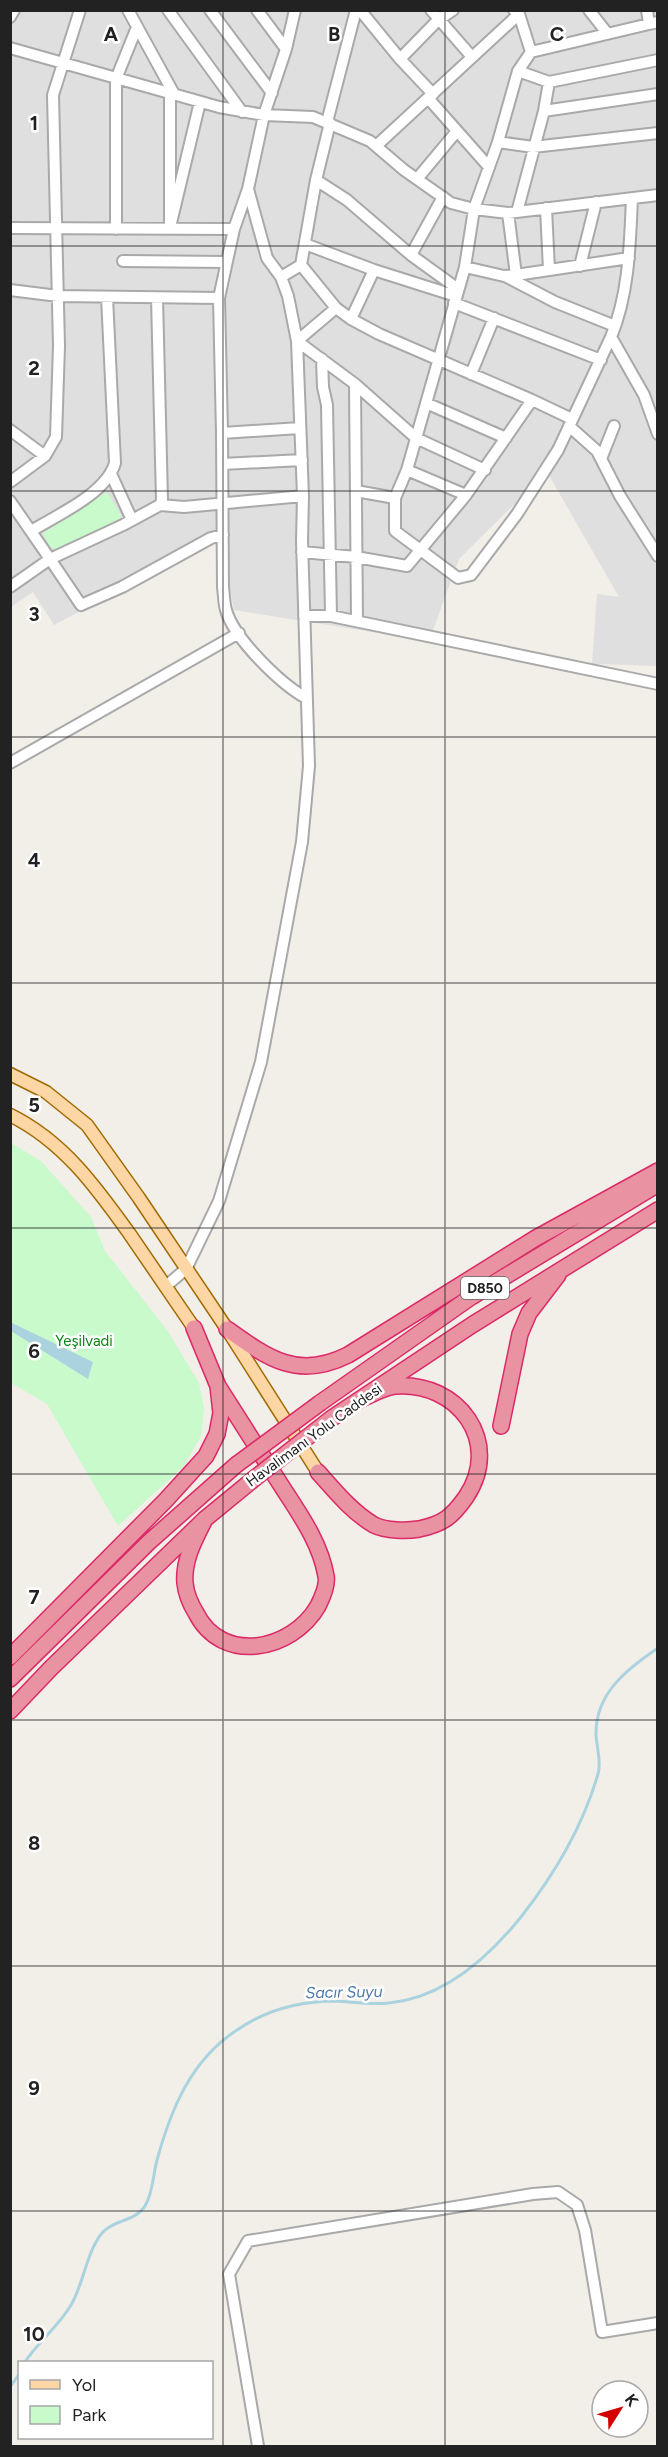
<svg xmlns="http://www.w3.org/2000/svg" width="668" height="2457" font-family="Figtree,sans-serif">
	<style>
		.residential { fill: #e0dfdf }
		.park { fill: #c8facc }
		.water { fill: #aad3df }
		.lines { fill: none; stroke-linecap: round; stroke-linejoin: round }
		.stream { stroke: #aad3df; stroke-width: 3 }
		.minor-casing { stroke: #a9a9a9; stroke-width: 14 }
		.major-casing { stroke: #a06b00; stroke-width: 15 }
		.highway-casing { stroke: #dc2a67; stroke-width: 18 }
		.minor { stroke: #fff; stroke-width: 10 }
		.major { stroke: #fcd6a4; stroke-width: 12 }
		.highway { stroke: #e892a2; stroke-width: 15 }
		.highway-bridge-casing { stroke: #dc2a67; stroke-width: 18; stroke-linecap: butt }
		.highway-bridge { stroke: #e892a2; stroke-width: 15 }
		.grid { fill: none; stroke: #222; stroke-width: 1.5; stroke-opacity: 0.55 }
		.labels { text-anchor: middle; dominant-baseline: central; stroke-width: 5; stroke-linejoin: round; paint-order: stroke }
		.shield { fill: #fff; stroke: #646464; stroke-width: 1.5 }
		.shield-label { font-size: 14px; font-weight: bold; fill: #222 }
		.park-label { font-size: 15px; fill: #0c8416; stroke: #fff }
		.street-label { font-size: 15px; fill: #222; stroke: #fff }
		.water-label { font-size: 16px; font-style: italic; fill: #4a7aab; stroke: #fff }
		.grid-label { font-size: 20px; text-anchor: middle; font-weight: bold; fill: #222; stroke: #fff; stroke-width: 5; stroke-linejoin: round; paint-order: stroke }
	</style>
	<rect width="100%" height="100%" fill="#f2efe9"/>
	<path class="residential" d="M 11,11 L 657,11 L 657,666 L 592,664 L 597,594 L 619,597 L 547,472 L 459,559 L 429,641 L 234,610 L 220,538 L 54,625 L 33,592 L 11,607 Z"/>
	<path class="park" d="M 107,492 L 122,517 L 65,548 L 56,551 L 49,546 L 43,533 Z
		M 11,1143 L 41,1161 L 91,1217 L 105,1251 L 167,1330 L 199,1383 L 204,1408 L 201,1436 L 184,1466 L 118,1526 L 47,1404 L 11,1383 Z"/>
	<path class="water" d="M 10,1322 L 93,1362 L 88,1379 L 11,1331 Z"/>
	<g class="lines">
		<path class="stream" d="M 25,2362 C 38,2342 58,2327 71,2305 C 84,2283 86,2253 102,2233 C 114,2219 135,2222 145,2206 C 153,2193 153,2175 157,2160 C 171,2109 191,2060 237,2030 C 266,2010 301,2001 336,2001 C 354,2002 371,2005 389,2003 C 443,1998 488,1958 521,1917 C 554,1875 583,1826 598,1774 C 602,1760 596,1747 596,1733 C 596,1693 627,1669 658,1648
			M 10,2387 L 20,2373"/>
		<g class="minor-casing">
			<path id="minor" d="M 128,10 L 174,94
				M 168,10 L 242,112
				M 210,10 L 272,93
				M 257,10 L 286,49
				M 295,10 L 286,49 L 264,115 L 248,189 L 234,229 L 219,298 L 222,433 L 223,587 C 224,595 224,603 226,610 C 234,639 281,684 306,698
				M 360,10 L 400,59 L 433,94
				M 431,10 L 472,57
				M 589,10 L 607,33
				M 647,10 L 649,24 L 658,22
				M 10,17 L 14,10
				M 10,48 L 219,107 L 264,115 L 313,117 L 370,141 L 404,170 L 451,203 L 474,209 L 508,213 L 658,195
				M 531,52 L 649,24
				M 400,59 L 438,20 L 453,10
				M 518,71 L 549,82 L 658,60
				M 170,95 L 170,227 L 200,102
				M 428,98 L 489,167
				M 544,111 L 658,94
				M 327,122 L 356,10
				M 498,142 L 533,147 L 658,133
				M 376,146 L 519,14
				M 417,179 L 457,131
				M 316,180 L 347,200 L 411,255 L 458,289
				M 546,208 L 549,270
				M 517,212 L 544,111 L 549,82
				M 508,213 L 516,275
				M 10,228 L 234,229
				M 116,229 L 116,79 L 137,27
				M 305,244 L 374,270 L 351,319
				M 411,255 L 443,197
				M 123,261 L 226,262
				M 301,265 L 336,308 L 351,319 L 379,334 L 532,400 L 572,419
				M 580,266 L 596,202
				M 465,267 L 504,276 L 516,275 L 629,258
				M 374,270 L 456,296
				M 281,277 L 301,265 L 316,180 L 330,123
				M 507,277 L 555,302 L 615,326
				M 10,290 L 58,296 L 219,298
				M 454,303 L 601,360
				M 336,308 L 297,341 L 355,384 L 416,438 L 485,470
				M 611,337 L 644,395 L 658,434
				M 322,359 L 323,387 L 327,405 L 331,616
				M 471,374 L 494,318
				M 355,384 L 357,621
				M 426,403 L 506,438
				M 569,426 L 597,451 L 620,496 L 658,556
				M 10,430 L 45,456
				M 222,433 L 300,428
				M 601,459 L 614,426
				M 222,464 L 302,460
				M 407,470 L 466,495
				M 111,474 L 132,520
				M 10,482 L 45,456 L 56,437 L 59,346 L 53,95 L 80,10
				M 356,491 L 395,498 L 395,531 L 458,578 L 471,575 L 517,514 L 558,450 L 611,337 C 629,294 630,244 632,198
				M 395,498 L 407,470 L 465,267 L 474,209 L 498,142 L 518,71 L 531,52 L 519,14 L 514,10
				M 10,501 L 50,559 L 123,525 L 160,505 L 162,500 L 157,298
				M 160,505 L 184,507 L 303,496
				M 31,531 C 57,515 106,494 115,463 L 107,297
				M 302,552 L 356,557 L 407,566 L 466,495 L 532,400
				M 10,587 L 50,559 L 81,605 L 122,587 L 211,538 L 223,535
				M 304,616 L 331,616 L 658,684
				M 10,763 L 239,633
				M 166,1286 L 186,1269 L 219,1201 L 261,1062 L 302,842 L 309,766 L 302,541 L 303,496 L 297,341 L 288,296 L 281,277 L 267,258 L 248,189
				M 258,2446 L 229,2274 L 248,2241 L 533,2194 L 558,2192 L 577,2205 L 585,2230 L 602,2332 L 658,2323"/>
		</g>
		<g class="major-casing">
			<path id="major" d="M 10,1074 L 46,1092 L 87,1125 L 139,1198 L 227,1329 L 318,1472
				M 10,1115 C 63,1141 96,1187 129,1233 C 151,1265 172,1296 194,1328"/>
		</g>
		<g class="highway-casing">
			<path id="highway" d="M 227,1329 C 269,1359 298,1380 348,1355 L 536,1238 L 658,1171
				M 320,1403 L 471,1297 L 658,1184
				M 332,1418 L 472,1325 L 658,1210
				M 501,1426 L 520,1334 L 529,1313 L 558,1275
				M 318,1472 C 335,1491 352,1512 374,1525 C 386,1531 407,1531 419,1529 C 443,1524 452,1517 466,1497 C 503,1442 458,1381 395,1386 C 384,1387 371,1395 361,1399
				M 205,1519 C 195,1539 183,1560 185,1583 C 186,1593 191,1605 196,1613 C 222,1665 292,1651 318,1606 C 322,1598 328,1585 326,1576 C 320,1541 298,1512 279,1482 C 259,1450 238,1418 218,1386
				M 10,1657 L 165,1501 L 206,1456 L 217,1434 L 221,1413 L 218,1386 L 194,1328
				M 10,1679 L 149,1542 L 236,1465
				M 10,1711 L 51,1668 L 205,1519 L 255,1478"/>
		</g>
		<use href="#minor" class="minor"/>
		<use href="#major" class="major"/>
		<use href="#highway" class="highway"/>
		<g class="highway-bridge-casing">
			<path id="highway-bridge" d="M 236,1465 L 320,1403
				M 255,1478 L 332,1418"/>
		</g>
		<use href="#highway-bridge" class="highway-bridge"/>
	</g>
	<path class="grid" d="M 223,10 L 223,2446M 445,10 L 445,2446M 10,246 L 658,246M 10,491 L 658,491M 10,737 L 658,737M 10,983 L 658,983M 10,1228 L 658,1228M 10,1474 L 658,1474M 10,1720 L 658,1720M 10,1966 L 658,1966M 10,2211 L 658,2211"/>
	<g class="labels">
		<rect class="shield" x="461" y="1277" width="48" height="22" rx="4.5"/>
		<g class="shield-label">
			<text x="485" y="1288">D850</text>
		</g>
		<g class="park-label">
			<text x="84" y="1341">Yeşilvadi</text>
		</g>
		<g class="street-label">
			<text transform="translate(314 1435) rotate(-36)">Havalimanı Yolu Caddesi</text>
		</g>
		<g class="water-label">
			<text transform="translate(344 1992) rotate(-1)">Sacır Suyu</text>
		</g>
	</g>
	<g class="grid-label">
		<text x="111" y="41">A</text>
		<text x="334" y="41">B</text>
		<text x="557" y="41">C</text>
		<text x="34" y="130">1</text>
		<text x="34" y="375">2</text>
		<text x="34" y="621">3</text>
		<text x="34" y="867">4</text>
		<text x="34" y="1112">5</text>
		<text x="34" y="1358">6</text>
		<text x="34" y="1604">7</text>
		<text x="34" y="1850">8</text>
		<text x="34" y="2095">9</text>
		<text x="34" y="2341">10</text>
	</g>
	<rect width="668" height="2457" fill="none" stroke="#222222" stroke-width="24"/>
	<rect x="18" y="2361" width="195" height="78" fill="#ffffff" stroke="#a7a7a7" stroke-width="1.5"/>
	<rect x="30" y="2380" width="30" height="9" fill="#fcd6a4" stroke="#a7a7a7" stroke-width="1.5"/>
	<text x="72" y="2391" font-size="18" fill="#222222">Yol</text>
	<rect x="30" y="2406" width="30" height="18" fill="#c8facc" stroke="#a7a7a7" stroke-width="1.5"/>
	<text x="72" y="2421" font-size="18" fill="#222222">Park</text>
	<g transform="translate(620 2409) rotate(53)"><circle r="28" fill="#ffffff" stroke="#a7a7a7" stroke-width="1.5"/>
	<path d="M0-4.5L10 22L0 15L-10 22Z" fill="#d40000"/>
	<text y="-9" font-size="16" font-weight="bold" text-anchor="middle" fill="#222222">K</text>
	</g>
</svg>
